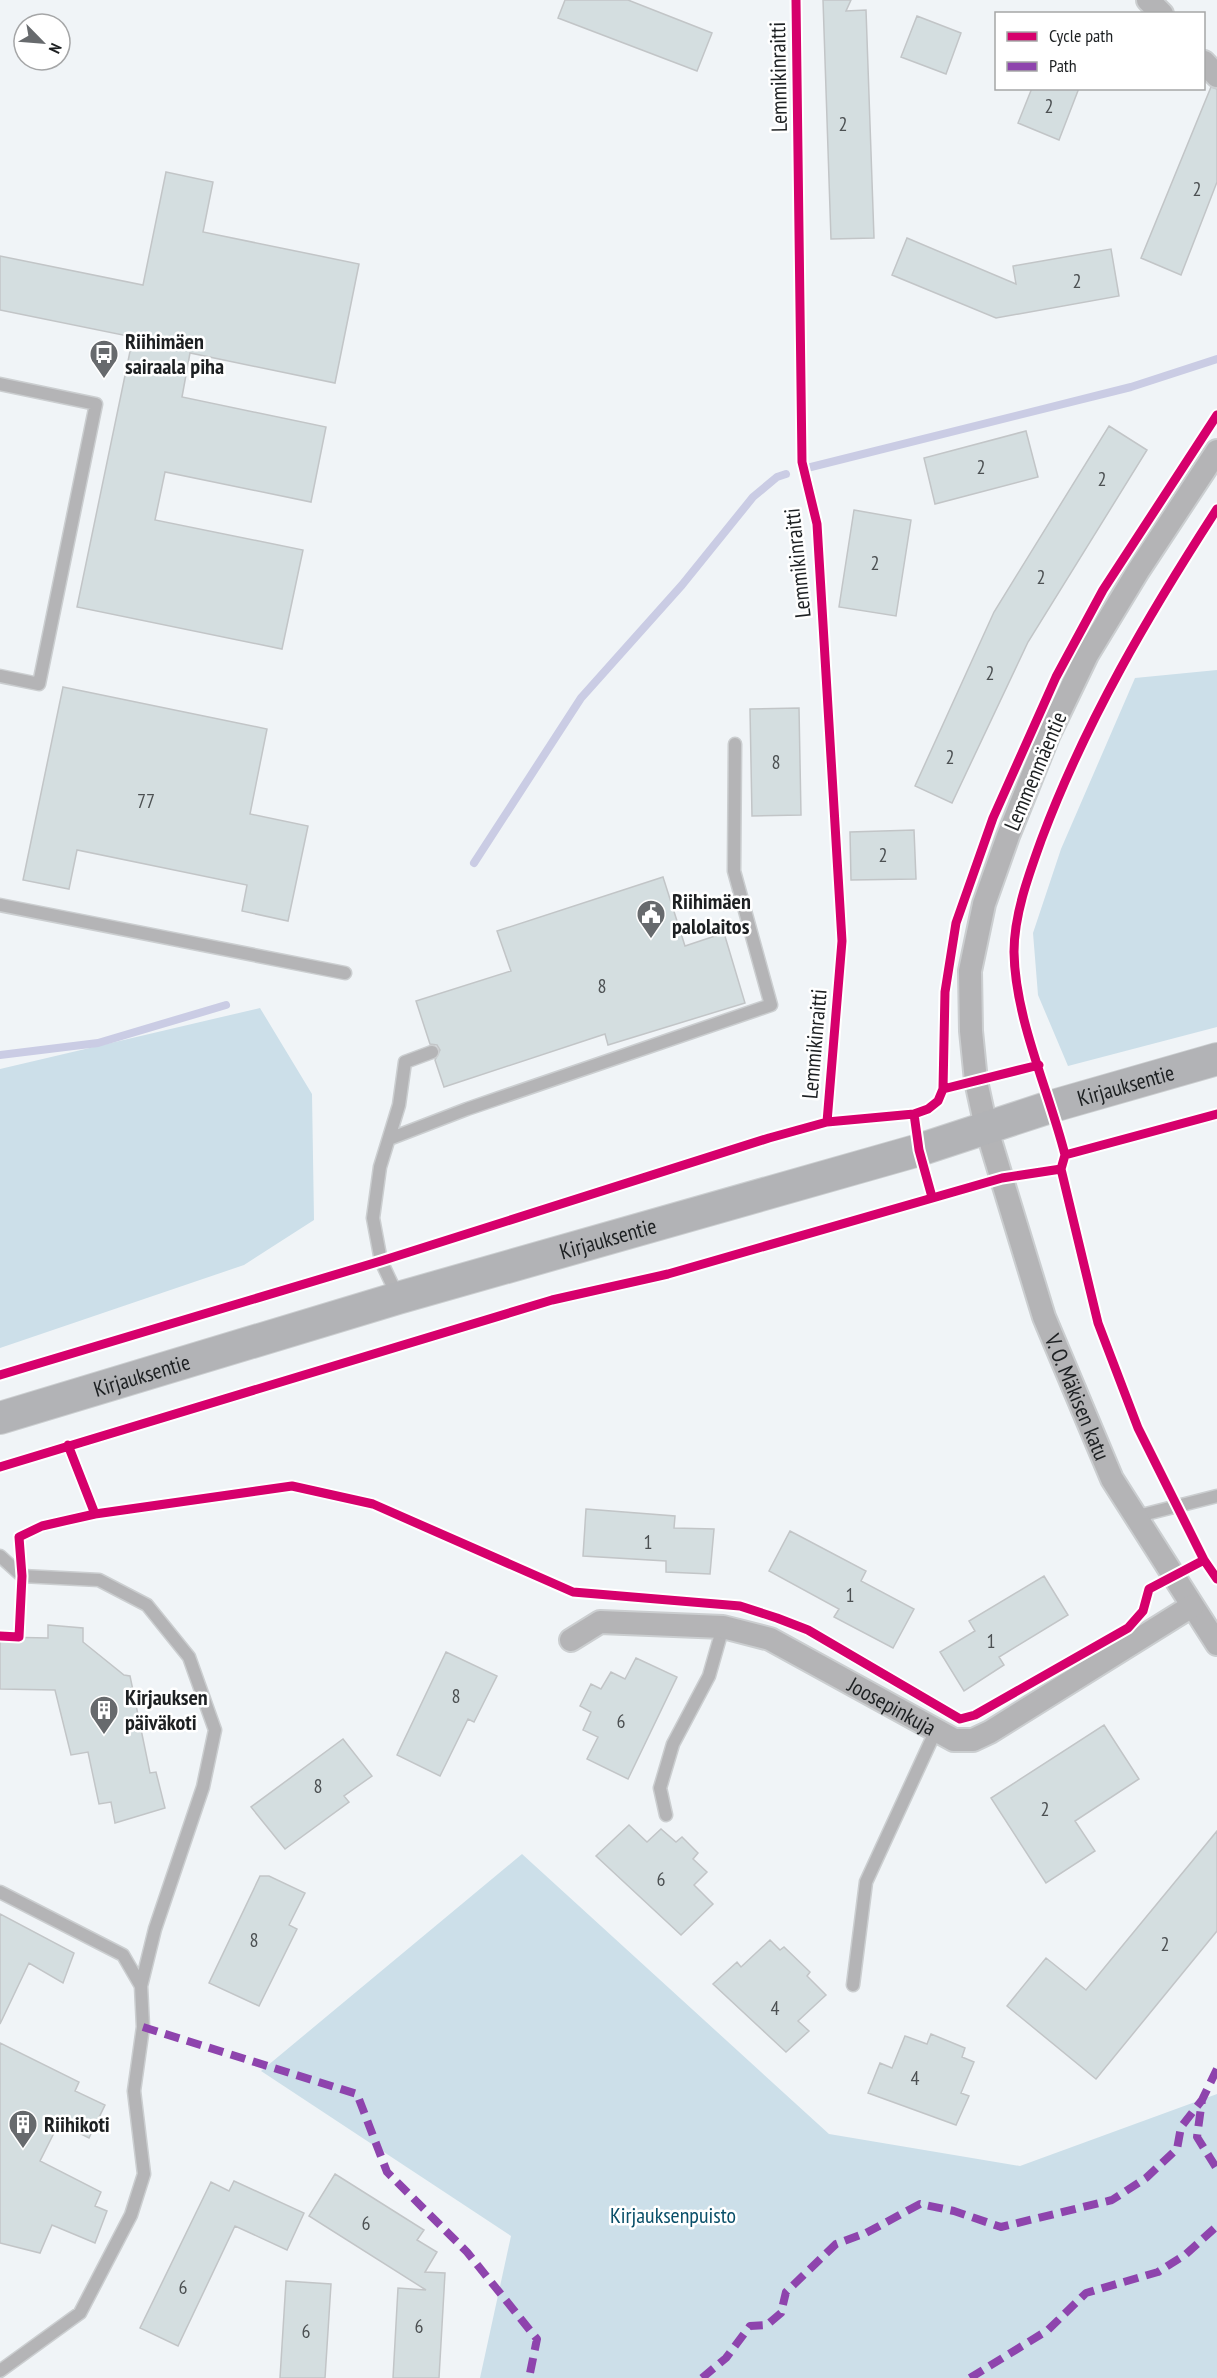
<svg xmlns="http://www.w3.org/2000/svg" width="1217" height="2378" font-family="'PT Sans Narrow',sans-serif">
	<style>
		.green { fill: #ccdfe9 }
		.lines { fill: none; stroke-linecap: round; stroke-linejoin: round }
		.stream { stroke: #cacce4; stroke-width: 8 }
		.building { fill: #d4dee0; stroke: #c2c5c7; stroke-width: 1.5 }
		.lane-casing { stroke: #cbced0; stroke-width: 15 }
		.street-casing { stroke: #cbced0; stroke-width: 26 }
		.secondary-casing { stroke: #cbced0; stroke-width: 34 }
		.lane { stroke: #b4b4b6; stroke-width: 12 }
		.street { stroke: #b4b4b6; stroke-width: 22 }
		.secondary { stroke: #b2b3b6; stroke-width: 32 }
		.quiet { stroke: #8e44ad; stroke-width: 8; stroke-dasharray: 15 8; stroke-linecap: butt }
		.cycleway-casing { stroke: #fff; stroke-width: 13 }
		.cycleway { stroke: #d6006c; stroke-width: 9 }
		.labels { text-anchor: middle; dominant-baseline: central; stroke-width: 5; stroke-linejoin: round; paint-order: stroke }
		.number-label { font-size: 20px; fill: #4c5052 }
		.street-label { font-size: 22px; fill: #1d2022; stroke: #fff }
		.poi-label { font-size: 22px; font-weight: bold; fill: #1d2022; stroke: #fff; text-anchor: start }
		.park-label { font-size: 22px; fill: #094f69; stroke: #fff }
	</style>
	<rect width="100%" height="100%" fill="#f0f4f7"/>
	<path class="green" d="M 1217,670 L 1217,1027 L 1068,1066 L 1038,995 L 1033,933 L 1061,849 L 1135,678 Z
		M 260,1008 L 312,1094 L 314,1220 L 244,1265 L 0,1348 L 0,1069 Z
		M 522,1854 L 829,2134 L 1020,2166 L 1217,2094 L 1217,2378 L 480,2378 L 511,2236 L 261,2071 Z"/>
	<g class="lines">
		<path class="stream" d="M 807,468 L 1131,387 L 1217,359
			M 474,863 L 581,698 L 682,585 L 753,497 L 777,477 L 786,474
			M 0,1055 L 98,1043 L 226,1005"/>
	</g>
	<path class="building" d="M 565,0 L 628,0 L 712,33 L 697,71 L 558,18 Z
		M 823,0 L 851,0 L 846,11 L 866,10 L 874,238 L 831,239 Z
		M 917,16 L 961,33 L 946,74 L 901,57 Z
		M 1211,87 L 1217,89 L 1217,182 L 1181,275 L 1141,258 Z
		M 1032,88 L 1079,88 L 1059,140 L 1018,123 Z
		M 166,172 L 213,182 L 203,232 L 359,264 L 335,383 L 190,353 L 182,397 L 326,427 L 311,502 L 165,472 L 155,520 L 303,550 L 282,649 L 77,607 L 133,337 L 0,310 L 0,256 L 143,285 Z
		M 907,238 L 1016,284 L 1013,266 L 1111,249 L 1119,296 L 996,318 L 892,275 Z
		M 1109,426 L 1147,450 L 1028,642 L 952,803 L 915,786 L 994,612 Z
		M 1026,431 L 1038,477 L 935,504 L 924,458 Z
		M 854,510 L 911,520 L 896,616 L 839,607 Z
		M 63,687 L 267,729 L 250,814 L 308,826 L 288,921 L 242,911 L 247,885 L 77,850 L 69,889 L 23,880 Z
		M 799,708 L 801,815 L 752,816 L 750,709 Z
		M 914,830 L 916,879 L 851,880 L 850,832 Z
		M 663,877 L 685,946 L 724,933 L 745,1003 L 608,1045 L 605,1034 L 444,1087 L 435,1060 L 440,1050 L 437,1045 L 430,1044 L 416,1001 L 511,971 L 497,931 Z
		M 586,1509 L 675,1516 L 674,1528 L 714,1529 L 710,1574 L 666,1572 L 666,1561 L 583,1556 Z
		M 790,1531 L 866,1571 L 861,1581 L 914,1609 L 893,1648 L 834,1617 L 839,1609 L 769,1571 Z
		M 1044,1576 L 1068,1615 L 999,1657 L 1004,1665 L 964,1691 L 940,1652 L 975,1631 L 969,1621 Z
		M 48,1625 L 83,1628 L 83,1642 L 124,1675 L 130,1676 L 150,1773 L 156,1772 L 165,1808 L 115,1823 L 111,1802 L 99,1804 L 88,1752 L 71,1755 L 55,1690 L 0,1689 L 0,1637 L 48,1638 Z
		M 446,1652 L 497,1676 L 474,1722 L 468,1719 L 440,1776 L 397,1755 Z
		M 636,1658 L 677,1677 L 628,1779 L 587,1759 L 598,1737 L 583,1730 L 591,1712 L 580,1706 L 591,1684 L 601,1689 L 611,1672 L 625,1679 Z
		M 1104,1725 L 1139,1779 L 1075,1821 L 1095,1851 L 1046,1883 L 991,1798 Z
		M 343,1739 L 372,1776 L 344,1796 L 349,1802 L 285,1849 L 251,1807 Z
		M 629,1825 L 647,1842 L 661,1829 L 676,1842 L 682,1837 L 698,1853 L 693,1859 L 707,1872 L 694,1885 L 713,1904 L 681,1935 L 596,1856 Z
		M 1217,1831 L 1217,1931 L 1096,2079 L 1007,2006 L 1046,1958 L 1086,1990 Z
		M 260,1876 L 269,1876 L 305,1893 L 289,1925 L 297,1929 L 259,2006 L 209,1983 Z
		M 0,1914 L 74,1953 L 63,1983 L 29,1963 L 0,2024 Z
		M 770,1940 L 780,1950 L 784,1947 L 810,1972 L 807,1976 L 826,1995 L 798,2021 L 809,2031 L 786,2052 L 713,1984 L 737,1962 L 741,1967 Z
		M 931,2034 L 965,2048 L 962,2057 L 974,2062 L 961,2093 L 969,2096 L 956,2125 L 868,2093 L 880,2063 L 892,2068 L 905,2036 L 927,2044 Z
		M 0,2043 L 79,2082 L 75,2091 L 105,2105 L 89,2138 L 59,2123 L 40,2161 L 101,2192 L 95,2206 L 107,2211 L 95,2243 L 52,2225 L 40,2253 L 0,2243 Z
		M 335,2174 L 424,2230 L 417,2240 L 437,2252 L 425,2272 L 445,2273 L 439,2378 L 393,2378 L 398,2288 L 426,2290 L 309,2216 Z
		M 234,2181 L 304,2213 L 287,2250 L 235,2226 L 178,2346 L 140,2328 L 211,2182 L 229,2191 Z
		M 286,2281 L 331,2284 L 325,2378 L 280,2378 Z"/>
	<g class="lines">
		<g class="lane-casing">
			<path id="lane" d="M 0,384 L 96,404 L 39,684 L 0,676
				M 0,905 L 345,973
				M 389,1139 L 467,1109 L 771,1005 L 734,871 L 735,744
				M 398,1297 L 381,1261 L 373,1218 L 380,1167 L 399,1105 L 405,1062 L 432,1052
				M 1134,1517 L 1217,1496
				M 0,1556 L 22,1576 L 99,1580 L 147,1605 L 189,1657 L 215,1730 L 203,1787 L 155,1929 L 141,1986 L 143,2027 L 134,2091 L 144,2174 L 131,2215 L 80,2313 L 0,2371
				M 666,1815 L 660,1788 L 673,1744 L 709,1676 L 723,1627
				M 0,1892 L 123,1955 L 141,1986
				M 853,1985 L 866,1882 L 936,1730"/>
		</g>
		<g class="street-casing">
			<g id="street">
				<path d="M 1148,0 L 1162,14"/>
				<path d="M 1204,62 L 1217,76"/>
				<path id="s1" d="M 1217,451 L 1138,571 L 1087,655 L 1049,734 L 1008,836 L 984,904 L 970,971 L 971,1031 L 976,1081 L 986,1127 L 1044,1317 L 1112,1479 L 1217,1644"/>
				<path id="s2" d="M 571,1640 L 600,1622 L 723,1627 L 770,1639 L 954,1740 L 973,1740 L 990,1732 L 1192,1606"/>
			</g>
		</g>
		<g class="secondary-casing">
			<g id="secondary">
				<path id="s3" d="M 0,1418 L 398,1298 L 919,1150 L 1053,1106 L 1217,1059"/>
			</g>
		</g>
		<use href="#lane" class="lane"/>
		<use href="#street" class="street"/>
		<use href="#secondary" class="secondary"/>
		<path class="quiet" d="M 143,2027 L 357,2094 L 387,2172 L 467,2252 L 537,2339 L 529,2378
			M 1217,2069 L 1202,2100 L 1197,2137 L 1217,2169
			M 702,2378 L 726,2358 L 750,2326 L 767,2325 L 781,2313 L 786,2292 L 836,2244 L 866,2233 L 920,2204 L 954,2211 L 1001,2227 L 1112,2200 L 1146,2178 L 1177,2149 L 1181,2127 L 1202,2100
			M 970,2378 L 1048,2330 L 1086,2293 L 1158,2272 L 1185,2255 L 1217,2226"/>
		<g class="cycleway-casing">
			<path id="cycleway" d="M 796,0 L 802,462 L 817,524 L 842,941 L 827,1122
				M 1217,509 C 1149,614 1086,721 1042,838 C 1029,874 1014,914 1014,952 C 1015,1019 1049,1091 1065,1155 L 1061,1169 L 1098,1323 L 1138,1428 L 1204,1560 L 1217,1579
				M 943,1089 L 1039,1065
				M 914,1114 L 919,1150 L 932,1197
				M 1065,1155 L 1217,1114
				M 0,1375 L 381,1261 L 769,1138 L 827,1122 L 914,1114 L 928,1109 L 938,1101 L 943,1089 L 945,992 L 956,923 L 993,818 L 1056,677 L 1103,590 L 1217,415
				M 68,1445 L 95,1514 L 292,1486 L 373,1504 L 573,1592 L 740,1606 L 777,1618 L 808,1630 L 960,1719 L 975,1715 L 1128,1628 L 1143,1611 L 1149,1589 L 1204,1560
				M 0,1467 L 552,1300 L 668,1274 L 1002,1178 L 1061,1169
				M 0,1636 L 19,1637 L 22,1576 L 19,1537 L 42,1526 L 95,1514"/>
		</g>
		<use href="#cycleway" class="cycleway"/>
	</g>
	<defs>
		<g id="bus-pin" transform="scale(1.5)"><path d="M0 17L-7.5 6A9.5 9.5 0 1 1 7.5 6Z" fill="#676a6d" stroke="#fff"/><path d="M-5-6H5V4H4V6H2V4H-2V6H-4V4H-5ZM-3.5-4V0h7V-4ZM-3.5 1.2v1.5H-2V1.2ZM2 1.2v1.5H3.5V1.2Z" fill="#fff"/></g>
		<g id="civic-pin" transform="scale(1.5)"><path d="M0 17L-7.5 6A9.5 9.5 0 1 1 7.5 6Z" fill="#676a6d" stroke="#fff"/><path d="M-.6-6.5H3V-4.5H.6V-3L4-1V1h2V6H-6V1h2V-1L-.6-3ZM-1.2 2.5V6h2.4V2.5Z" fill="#fff"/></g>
		<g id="building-pin" transform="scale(1.5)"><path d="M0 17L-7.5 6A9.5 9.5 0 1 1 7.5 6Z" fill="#676a6d" stroke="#fff"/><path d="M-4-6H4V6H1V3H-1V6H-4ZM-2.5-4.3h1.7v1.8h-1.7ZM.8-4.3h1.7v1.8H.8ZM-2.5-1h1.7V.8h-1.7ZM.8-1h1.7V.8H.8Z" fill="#fff"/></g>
	</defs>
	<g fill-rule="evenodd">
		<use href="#bus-pin" x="104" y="354"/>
		<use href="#civic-pin" x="651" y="914"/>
		<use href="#building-pin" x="104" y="1710"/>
		<use href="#building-pin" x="23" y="2124"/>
	</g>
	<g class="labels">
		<g class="number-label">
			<text x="1049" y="106">2</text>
			<text x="843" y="124">2</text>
			<text x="1197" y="189">2</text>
			<text x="1077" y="281">2</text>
			<text x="981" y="467">2</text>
			<text x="1102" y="479">2</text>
			<text x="875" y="563">2</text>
			<text x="1041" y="577">2</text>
			<text x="990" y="673">2</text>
			<text x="950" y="757">2</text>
			<text x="776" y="762">8</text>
			<text x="146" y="801">77</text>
			<text x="883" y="855">2</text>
			<text x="602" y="986">8</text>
			<text x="648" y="1542">1</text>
			<text x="850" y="1595">1</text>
			<text x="991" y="1641">1</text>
			<text x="456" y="1696">8</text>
			<text x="621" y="1721">6</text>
			<text x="318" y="1786">8</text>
			<text x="1045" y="1809">2</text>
			<text x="661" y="1879">6</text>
			<text x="254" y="1940">8</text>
			<text x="1165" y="1944">2</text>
			<text x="775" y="2008">4</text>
			<text x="915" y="2078">4</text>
			<text x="366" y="2223">6</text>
			<text x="183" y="2287">6</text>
			<text x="419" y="2326">6</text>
			<text x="306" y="2331">6</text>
		</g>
		<g class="street-label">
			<text transform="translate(778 77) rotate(-91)">Lemmikinraitti</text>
			<text transform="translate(797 563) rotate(-96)">Lemmikinraitti</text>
			<text transform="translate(1035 771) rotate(-67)">Lemmenmäentie</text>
			<text transform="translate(814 1044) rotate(-85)">Lemmikinraitti</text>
			<text stroke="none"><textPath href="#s3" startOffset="1174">Kirjauksentie</textPath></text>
			<text stroke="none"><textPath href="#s3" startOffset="634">Kirjauksentie</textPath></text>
			<text stroke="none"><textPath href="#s3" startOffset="148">Kirjauksentie</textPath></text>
			<text stroke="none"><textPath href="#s1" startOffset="1023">V. O. Mäkisen katu</textPath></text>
			<text stroke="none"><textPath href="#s2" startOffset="345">Joosepinkuja</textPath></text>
		</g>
		<g class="poi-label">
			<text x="125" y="341">Riihimäen<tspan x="125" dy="25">sairaala piha</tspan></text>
			<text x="672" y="901">Riihimäen<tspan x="672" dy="25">palolaitos</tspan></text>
			<text x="125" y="1697">Kirjauksen<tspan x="125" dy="25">päiväkoti</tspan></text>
			<text x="44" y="2124">Riihikoti</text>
		</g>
		<g class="park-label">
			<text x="673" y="2215">Kirjauksenpuisto</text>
		</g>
	</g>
	<rect x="995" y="12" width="210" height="78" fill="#ffffff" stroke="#a5a6a7" stroke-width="1.5"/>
	<rect x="1007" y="32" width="30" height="9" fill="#d6006c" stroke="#a5a6a7" stroke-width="1.5"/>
	<text x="1049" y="42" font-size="18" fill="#1d2022">Cycle path</text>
	<rect x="1007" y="62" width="30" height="9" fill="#8e44ad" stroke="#a5a6a7" stroke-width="1.5"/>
	<text x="1049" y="72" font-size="18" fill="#1d2022">Path</text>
	<g transform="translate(42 42) rotate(115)"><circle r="28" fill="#ffffff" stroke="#a5a6a7" stroke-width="1.5"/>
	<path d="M0-4.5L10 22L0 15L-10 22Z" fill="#676a6d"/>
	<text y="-9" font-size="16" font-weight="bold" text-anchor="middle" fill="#1d2022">N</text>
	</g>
</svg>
